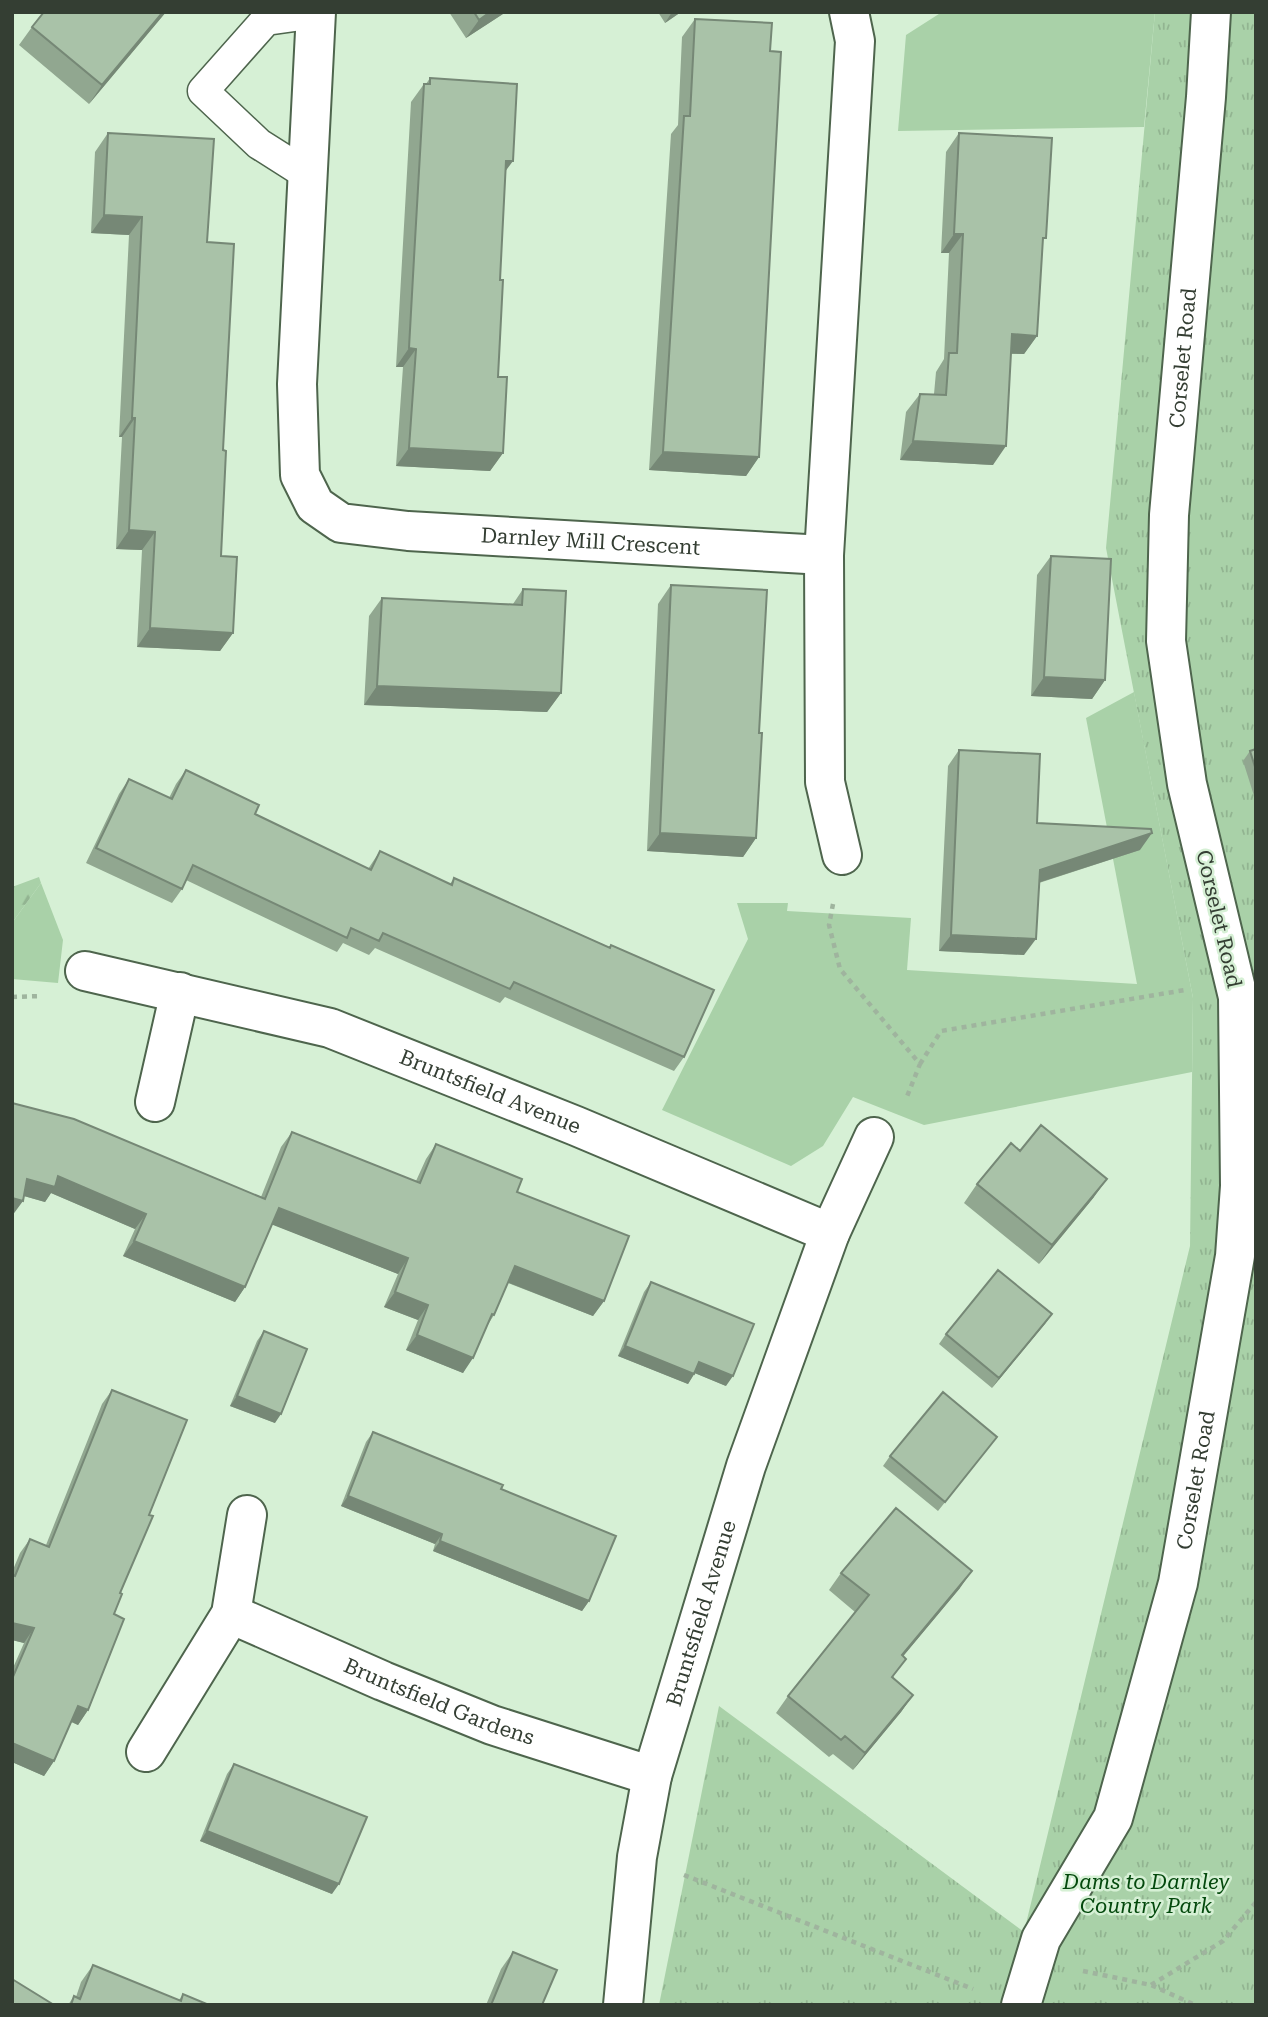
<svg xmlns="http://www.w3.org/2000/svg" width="1268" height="2017" font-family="'Roboto Serif',serif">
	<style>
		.grass { fill: #a9d1a8 }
		.forest { fill: url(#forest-firs) }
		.park { fill: url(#park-tufts) }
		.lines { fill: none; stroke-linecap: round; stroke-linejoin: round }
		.service-casing { stroke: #4e654d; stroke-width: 33 }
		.minor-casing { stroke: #4e654d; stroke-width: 42 }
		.path { stroke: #9fb49e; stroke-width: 4.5; stroke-dasharray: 5 5; stroke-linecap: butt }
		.service { stroke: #fff; stroke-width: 30 }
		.minor { stroke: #fff; stroke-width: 38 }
		.wall { fill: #91a790 }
		.shaded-wall { fill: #768876 }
		.building { fill: #a9c2a8; stroke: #768876; stroke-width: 2 }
		.labels { text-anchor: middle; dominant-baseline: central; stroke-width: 5; stroke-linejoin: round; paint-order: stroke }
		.street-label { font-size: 21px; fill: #343e33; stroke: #d6f0d5 }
		.park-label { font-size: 21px; font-style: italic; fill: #04490d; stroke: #d6f0d5 }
	</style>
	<defs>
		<pattern id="forest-firs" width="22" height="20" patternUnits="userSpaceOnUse" patternTransform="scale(1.75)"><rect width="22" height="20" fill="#a9d1a8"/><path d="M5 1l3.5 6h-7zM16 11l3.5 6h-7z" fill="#92b491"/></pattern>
		<pattern id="park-tufts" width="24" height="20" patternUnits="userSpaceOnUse" patternTransform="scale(1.75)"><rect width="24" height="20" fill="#a9d1a8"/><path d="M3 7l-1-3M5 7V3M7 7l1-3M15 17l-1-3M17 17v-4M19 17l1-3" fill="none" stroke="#92b491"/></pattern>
	</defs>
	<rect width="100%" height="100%" fill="#d6f0d5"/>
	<path class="grass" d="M 942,12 L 1155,12 L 1144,127 L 898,131 L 906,35 Z
		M 1134,692 L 1193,998 L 1192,1072 L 924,1125 L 853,1097 L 823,1146 L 791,1166 L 662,1110 L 748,939 L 737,903 L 788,903 L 787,911 L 911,918 L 907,970 L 1137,984 L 1086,718 Z
		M 41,883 L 63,940 L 58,983 L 12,979 L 12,923 Z"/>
	<path class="forest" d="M 39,877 L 41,883 L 12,923 L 12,887 Z"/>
	<path class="park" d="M 1155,12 L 1256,12 L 1256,2005 L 659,2005 L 719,1706 L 1024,1932 L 1190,1246 L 1193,998 L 1106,548 Z"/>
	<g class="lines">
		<g class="service-casing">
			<path id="service" d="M 308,175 L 259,144 L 203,91 L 266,20 L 316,13"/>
		</g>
		<g class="minor-casing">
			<g id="minor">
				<path id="s1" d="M 316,12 L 297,384 L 300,475 L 315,505 L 341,523 L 408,531 L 824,555 L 855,41 L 849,12"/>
				<path d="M 824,555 L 825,782 L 842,855"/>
				<path id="s2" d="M 85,971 L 330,1028 L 576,1126 L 830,1233"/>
				<path d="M 155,1102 L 180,992"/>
				<path id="s3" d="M 231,1614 L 383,1681 L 492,1725 L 652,1776"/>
				<path d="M 146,1752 L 231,1614 L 247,1515"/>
				<path id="s4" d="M 623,2005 L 637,1857 L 652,1776 L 746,1466 L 830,1233 L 874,1137"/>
				<path id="s5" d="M 1021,2005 L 1041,1939 L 1113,1818 L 1178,1583 L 1235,1256 L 1240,1186 L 1238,997 L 1187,784 L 1166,641 L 1169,515 L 1206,97 L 1211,12"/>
			</g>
		</g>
		<path class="path" d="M 833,904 L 829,925 L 840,969 L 920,1064 L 906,1099
			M 12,997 L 41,996
			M 920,1064 L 941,1031 L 1185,990
			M 684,1875 L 973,1989
			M 1083,1971 L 1151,1985 L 1195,2005
			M 1151,1985 L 1223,1941 L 1256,1902"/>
		<use href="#service" class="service"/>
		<use href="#minor" class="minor"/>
	</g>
	<path class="wall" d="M 44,12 L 166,12 L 89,104 L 19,45 L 32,27 Z
		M 449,12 L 506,12 L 466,38 Z
		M 658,12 L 681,12 L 665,23 Z
		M 695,19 L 770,51 L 759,457 L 746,476 L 649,470 L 671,134 L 678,125 L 682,37 Z
		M 430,78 L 505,172 L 500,280 L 498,377 L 503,453 L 490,471 L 396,466 L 403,367 L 396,367 L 411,102 L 424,84 L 426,84 Z
		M 108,133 L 207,242 L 223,450 L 221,556 L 233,633 L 220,651 L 137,647 L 142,550 L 116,549 L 122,437 L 119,437 L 129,235 L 91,233 L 95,152 Z
		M 959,133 L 1042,243 L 1037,336 L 1024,354 L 1011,354 L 993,465 L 900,460 L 906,412 L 920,394 L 934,394 L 936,372 L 944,359 L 949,253 L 941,253 L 946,152 Z
		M 1051,556 L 1105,680 L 1092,699 L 1031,696 L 1037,575 Z
		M 671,585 L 759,733 L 756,838 L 743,857 L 647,851 L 658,604 Z
		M 523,589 L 561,693 L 547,712 L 364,705 L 369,616 L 382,598 L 513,604 Z
		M 1256,749 L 1256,802 L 1243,761 L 1250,751 Z
		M 959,750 L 1037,823 L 1140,850 L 1039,883 L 1024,955 L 939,951 L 948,766 Z
		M 186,770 L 255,814 L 368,869 L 380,851 L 450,884 L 454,878 L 609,947 L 611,945 L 684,1057 L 674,1071 L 505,997 L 500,1003 L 375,948 L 369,955 L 343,943 L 337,952 L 186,880 L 182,889 L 172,903 L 86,863 L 119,794 L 129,779 L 169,798 L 176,784 Z
		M 12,1103 L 261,1197 L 281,1147 L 292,1132 L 416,1181 L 426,1159 L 436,1144 L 517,1192 L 604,1301 L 593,1316 L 508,1283 L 494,1315 L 487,1326 L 463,1373 L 406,1350 L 418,1320 L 384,1307 L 398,1274 L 272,1224 L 245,1287 L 235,1302 L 123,1256 L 135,1229 L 51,1193 L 45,1202 L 24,1196 Z
		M 1020,1151 L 1094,1197 L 1039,1264 L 964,1203 L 977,1184 Z
		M 651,1282 L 726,1386 L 695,1373 L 688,1384 L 618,1356 L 644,1292 Z
		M 1052,1314 L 992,1388 L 939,1344 L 946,1334 Z
		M 264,1331 L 275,1423 L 230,1406 L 257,1341 Z
		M 112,1390 L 149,1515 L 120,1593 L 88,1710 L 78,1725 L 71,1722 L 54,1761 L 44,1776 L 12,1762 L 12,1670 L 24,1643 L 12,1640 L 12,1572 L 20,1553 L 30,1539 L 46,1545 L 102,1404 Z
		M 373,1432 L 501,1489 L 589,1601 L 582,1611 L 433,1551 L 435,1544 L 341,1506 L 366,1442 Z
		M 990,1446 L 938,1511 L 883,1466 L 890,1456 Z
		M 841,1573 L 960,1588 L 903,1656 L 893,1678 L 913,1695 L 901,1712 L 853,1770 L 833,1754 L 829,1757 L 776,1713 L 788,1696 L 855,1612 L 829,1590 Z
		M 234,1764 L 332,1894 L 200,1841 L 227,1774 Z
		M 513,1952 L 542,2005 L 486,2005 L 501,1969 Z
		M 93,1965 L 179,2000 L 183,1994 L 209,2005 L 68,2005 L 74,1996 L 76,1997 L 81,1982 Z"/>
	<path class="shaded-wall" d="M 163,12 L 166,12 L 89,104 L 102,85 Z
		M 490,12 L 506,12 L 466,38 L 479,20 Z
		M 672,12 L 681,12 L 665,23 Z
		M 506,161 L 513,161 L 499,180 Z
		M 104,215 L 142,217 L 129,235 L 91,233 Z
		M 954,234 L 963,234 L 949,253 L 941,253 Z
		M 1012,334 L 1037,336 L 1024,354 L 999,353 Z
		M 409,348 L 416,349 L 403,367 L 396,367 Z
		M 132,418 L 135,418 L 122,437 L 119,437 Z
		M 913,441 L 1006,446 L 993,465 L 900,460 Z
		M 409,448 L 503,453 L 490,471 L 396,466 Z
		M 663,452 L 759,457 L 746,476 L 649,470 Z
		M 129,530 L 155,532 L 142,550 L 116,549 Z
		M 150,628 L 233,633 L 220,651 L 137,647 Z
		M 1044,677 L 1105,680 L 1092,699 L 1031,696 Z
		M 377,686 L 561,693 L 547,712 L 364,705 Z
		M 660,833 L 756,838 L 743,857 L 647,851 Z
		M 1152,833 L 1140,850 L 1028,886 L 1040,870 Z
		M 951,935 L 1036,939 L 1024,955 L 939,951 Z
		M 58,1176 L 146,1214 L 135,1229 L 51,1193 L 45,1202 L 17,1194 L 27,1179 Z
		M 1107,1179 L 1094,1197 L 1039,1264 L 1052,1245 Z
		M 12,1198 L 23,1201 L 12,1216 Z
		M 279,1208 L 408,1258 L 398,1274 L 268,1223 Z
		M 134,1241 L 245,1287 L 235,1302 L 123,1256 Z
		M 515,1266 L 604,1301 L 593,1316 L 504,1281 Z
		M 395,1292 L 428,1305 L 418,1320 L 384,1307 Z
		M 1052,1314 L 1045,1324 L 992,1388 L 999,1378 Z
		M 417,1335 L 473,1358 L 463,1373 L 406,1350 Z
		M 625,1346 L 694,1374 L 688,1384 L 618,1356 Z
		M 699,1362 L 733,1376 L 726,1386 L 692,1372 Z
		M 237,1396 L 281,1414 L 275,1423 L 230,1406 Z
		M 348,1496 L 442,1534 L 435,1544 L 341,1506 Z
		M 440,1541 L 589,1601 L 582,1611 L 433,1551 Z
		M 972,1571 L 960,1588 L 890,1672 L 902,1655 Z
		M 12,1623 L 34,1628 L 24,1643 L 12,1640 Z
		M 913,1695 L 901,1712 L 853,1770 L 865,1753 Z
		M 78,1706 L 88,1710 L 78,1725 L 68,1720 Z
		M 12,1743 L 54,1761 L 44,1776 L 12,1762 Z
		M 207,1831 L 339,1884 L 332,1894 L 200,1841 Z"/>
	<path class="building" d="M 44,12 L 163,12 L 102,85 L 32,27 Z
		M 474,12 L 490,12 L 479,20 Z
		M 695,19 L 772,23 L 770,51 L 781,52 L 759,457 L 663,452 L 684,116 L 690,116 Z
		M 430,78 L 517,84 L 513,161 L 506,161 L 500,280 L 503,280 L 498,377 L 507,377 L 503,453 L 409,448 L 416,349 L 409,348 L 414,258 L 424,84 L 430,84 Z
		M 108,133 L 214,139 L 207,242 L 234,244 L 223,450 L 226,451 L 221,556 L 237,557 L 233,633 L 150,628 L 155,532 L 129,530 L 135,418 L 132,418 L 142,217 L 104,215 Z
		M 959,133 L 1052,138 L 1046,238 L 1043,238 L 1037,336 L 1012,334 L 1006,446 L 913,441 L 920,394 L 946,395 L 949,353 L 957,353 L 963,234 L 954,234 Z
		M 1051,556 L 1111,559 L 1105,680 L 1044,677 Z
		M 671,585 L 767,590 L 759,733 L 762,733 L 756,838 L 660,833 Z
		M 523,589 L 566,591 L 561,693 L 377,686 L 382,598 L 522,605 Z
		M 1256,749 L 1256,770 L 1250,751 Z
		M 959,750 L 1040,754 L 1037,823 L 1151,829 L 1152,833 L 1040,870 L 1036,939 L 951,935 Z
		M 186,770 L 259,805 L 255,814 L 371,870 L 380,851 L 452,885 L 454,878 L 610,948 L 611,945 L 714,990 L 684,1057 L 514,982 L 510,989 L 383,933 L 379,941 L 351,928 L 347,938 L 193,865 L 182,889 L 96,848 L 129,779 L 172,799 Z
		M 12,1103 L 74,1119 L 265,1199 L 292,1132 L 420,1183 L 436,1144 L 522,1179 L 517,1192 L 629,1236 L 604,1301 L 515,1266 L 494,1315 L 492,1314 L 473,1358 L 417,1335 L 428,1305 L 395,1292 L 408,1258 L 279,1208 L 245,1287 L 134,1241 L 146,1214 L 58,1176 L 55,1187 L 27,1179 L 23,1201 L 12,1198 Z
		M 1041,1125 L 1107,1179 L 1052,1245 L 977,1184 L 1011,1143 L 1020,1151 Z
		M 998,1270 L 1052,1314 L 999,1378 L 946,1334 Z
		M 651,1282 L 754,1324 L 733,1376 L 699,1362 L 694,1374 L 625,1346 Z
		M 264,1331 L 307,1349 L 281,1414 L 237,1396 Z
		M 112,1390 L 187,1420 L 149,1515 L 153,1516 L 120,1593 L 122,1594 L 114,1614 L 124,1619 L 88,1710 L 78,1706 L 54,1761 L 12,1743 L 12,1679 L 34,1628 L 12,1623 L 12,1575 L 15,1576 L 30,1539 L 49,1547 Z
		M 943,1392 L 997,1437 L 945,1502 L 890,1456 Z
		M 373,1432 L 503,1485 L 501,1489 L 616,1536 L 589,1601 L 440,1541 L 442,1534 L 348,1496 Z
		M 896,1508 L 972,1571 L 902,1655 L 906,1659 L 892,1677 L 913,1695 L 865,1753 L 845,1736 L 841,1740 L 788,1696 L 869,1595 L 841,1573 Z
		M 234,1764 L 367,1817 L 339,1884 L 207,1831 Z
		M 513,1952 L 557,1970 L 542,2005 L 491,2005 Z
		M 93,1965 L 181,2001 L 183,1994 L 209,2005 L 71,2005 L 74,1996 L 80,1999 Z
		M 12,1979 L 54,2005 L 12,2005 Z"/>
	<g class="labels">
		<g class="street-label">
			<text stroke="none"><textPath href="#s5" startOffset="1692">Corselet Road</textPath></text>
			<text stroke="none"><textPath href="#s1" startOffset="779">Darnley Mill Crescent</textPath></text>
			<text transform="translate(1219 919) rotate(77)">Corselet Road</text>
			<text stroke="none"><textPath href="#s2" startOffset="424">Bruntsfield Avenue</textPath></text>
			<text stroke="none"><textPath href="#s5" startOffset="558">Corselet Road</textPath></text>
			<text stroke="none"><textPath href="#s4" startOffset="401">Bruntsfield Avenue</textPath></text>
			<text stroke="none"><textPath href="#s3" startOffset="226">Bruntsfield Gardens</textPath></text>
		</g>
		<g class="park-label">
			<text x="1146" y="1882">Dams to Darnley<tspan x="1146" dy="24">Country Park</tspan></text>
		</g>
	</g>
	<rect width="1268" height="2017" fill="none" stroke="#343e33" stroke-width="28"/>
</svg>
